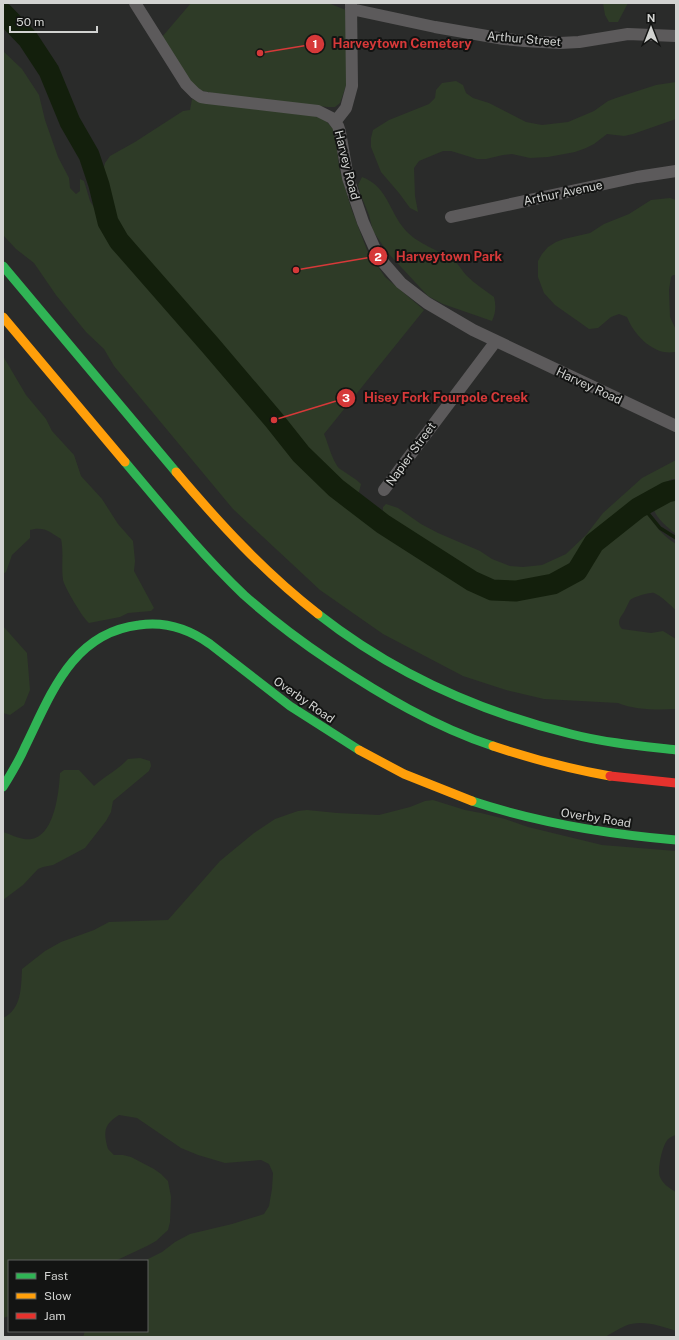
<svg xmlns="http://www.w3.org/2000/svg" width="679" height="1340" font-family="'Public Sans',sans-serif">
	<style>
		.green { fill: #2e3b27 }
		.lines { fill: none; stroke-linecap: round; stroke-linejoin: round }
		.stream { stroke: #131f0c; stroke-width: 3.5 }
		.river { stroke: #131f0c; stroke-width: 21 }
		.street { stroke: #5c5a5b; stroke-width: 12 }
		.fast { stroke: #30b455; stroke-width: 9 }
		.slow { stroke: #ff9f0a; stroke-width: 9 }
		.jam { stroke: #e5322d; stroke-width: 9 }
		.labels { text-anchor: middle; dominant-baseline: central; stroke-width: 4; stroke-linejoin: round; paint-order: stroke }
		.street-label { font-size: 12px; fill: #d2d3d1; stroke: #131413 }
		.leader { fill: none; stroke: #d63939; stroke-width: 1.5 }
		.callout-dot { fill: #d63939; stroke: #131413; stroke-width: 1.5 }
		.mark-label { font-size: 12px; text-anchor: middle; font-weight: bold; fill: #fff }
		.callout-label { font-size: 13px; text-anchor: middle; font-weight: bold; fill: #d63939; stroke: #131413; stroke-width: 4; stroke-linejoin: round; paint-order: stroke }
	</style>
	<rect width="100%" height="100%" fill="#2a2b2a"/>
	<path class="green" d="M 191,3 L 328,3 L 346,10 L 347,83 L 340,103 L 335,107 L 328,107 L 220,95 L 199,90 L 191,83 L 162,37 Z
		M 603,3 L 628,3 L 618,22 L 609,22 L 605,15 Z
		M 3,51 L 22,69 L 39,95 L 45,120 L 58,157 L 69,178 L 70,188 L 76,194 L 80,191 L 80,179 L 84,181 L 90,201 L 107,229 L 109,237 L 120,251 L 122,255 L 144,284 L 187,327 L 200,344 L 239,388 L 260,409 L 269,423 L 294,451 L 327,485 L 366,517 L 369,517 L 381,528 L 423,552 L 468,585 L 496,595 L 505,597 L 518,597 L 537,591 L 553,588 L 566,584 L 576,577 L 591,561 L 600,546 L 611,535 L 617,525 L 635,515 L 647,512 C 653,524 664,537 676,544 L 676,611 C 672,606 660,595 654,593 C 650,592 634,597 630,600 C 628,604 626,608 624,612 C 620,618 616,622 622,629 L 651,633 L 663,631 L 676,639 L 676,709 C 658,710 635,710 618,703 L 544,699 L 506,690 L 463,676 L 383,634 L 320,590 L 233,509 L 114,366 L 104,349 L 86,332 L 56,295 L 34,263 L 16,249 L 3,235 Z
		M 456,81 L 463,85 L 466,93 L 473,98 L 489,103 L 526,122 L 542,125 L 568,122 L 594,111 L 608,101 L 616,98 L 656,85 L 676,82 L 676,119 L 633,134 L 624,136 L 607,134 L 594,144 L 586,148 L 575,152 L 548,157 L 530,158 L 512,154 L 503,155 L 486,159 L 477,159 L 451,151 L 443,151 L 419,161 L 414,168 L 415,196 L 418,212 L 410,208 L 399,193 L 381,172 L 371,147 L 371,138 L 373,130 L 389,120 L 429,104 L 435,98 L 436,90 L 442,83 Z
		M 192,99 L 203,103 L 312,115 L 320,118 L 327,122 L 333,129 L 336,141 L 339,167 L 351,208 L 367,250 L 385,277 L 424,310 L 324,434 C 328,443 333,463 340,469 C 347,474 355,478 361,484 L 359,492 L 355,492 L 317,460 L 295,434 L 290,426 L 268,403 L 227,354 L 212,340 L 180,300 L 159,279 L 144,255 L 127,239 L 120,228 L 108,194 L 103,171 L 105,163 L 110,156 L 135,142 L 183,111 L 190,110 Z
		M 362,177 C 386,186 388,207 402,226 C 415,244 436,248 453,260 C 459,264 462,271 467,276 C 475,284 485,290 494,297 C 496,306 496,312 492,321 L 443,304 L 428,296 L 388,253 L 373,231 L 369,215 L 360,193 L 358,185 Z
		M 670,198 L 676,200 L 676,275 L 673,275 L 671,277 L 669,290 L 670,317 L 676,330 L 675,352 C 654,356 634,335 627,317 L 619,314 L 611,317 L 598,328 L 589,329 L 582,324 L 555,305 L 544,293 L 538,277 L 538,261 L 542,254 L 548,247 L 556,242 L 564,239 L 590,233 L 604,224 L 629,214 L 651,200 Z
		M 3,356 L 26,395 L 46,419 L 52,431 L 74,455 L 81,476 L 102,499 L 118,524 L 133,541 L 135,561 L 134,571 L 154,608 L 151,611 L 128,613 L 120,617 L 89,623 C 82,617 65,588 63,580 C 61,566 64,553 61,539 C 50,532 44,526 30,530 L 30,538 L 12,555 L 6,572 L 3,574 Z
		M 676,460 L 676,479 L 672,479 L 648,491 L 593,534 L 584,549 L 562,570 L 551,577 L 547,579 L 531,580 L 510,585 L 488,584 L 480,580 L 455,563 L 407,531 L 391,520 L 383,511 L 383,507 L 386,504 L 398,508 L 421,524 L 438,533 L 480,551 L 492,559 L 510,566 L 523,567 L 542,565 L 566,554 L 586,535 L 603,513 L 642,478 Z
		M 667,496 L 676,496 L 676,534 C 668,528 653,516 653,505 Z
		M 3,626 L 27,653 L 30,690 L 24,705 L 10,715 L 3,713 Z
		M 140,758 L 150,761 L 151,766 L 149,771 L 113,801 L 111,812 L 106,821 L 85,848 L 53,865 L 43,867 L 38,869 L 23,885 L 3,900 L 3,832 C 10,834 17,838 24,839 C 54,844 59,793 60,773 L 64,770 L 79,770 L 94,786 C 105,776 118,770 128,759 Z
		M 433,800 L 465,810 L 481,813 L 505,819 L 528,827 L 602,845 L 676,851 L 676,1135 C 672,1136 668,1138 666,1142 C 662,1148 657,1170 660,1177 C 663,1184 669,1188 676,1192 L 676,1331 C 661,1326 641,1319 625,1326 C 618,1329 612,1333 605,1337 L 83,1337 L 85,1331 L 147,1331 L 147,1261 L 144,1261 L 162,1252 L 175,1242 L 190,1234 L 232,1224 L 264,1214 L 269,1206 L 272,1189 L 273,1173 L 269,1164 L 261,1160 L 225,1163 L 198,1155 L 181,1148 L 137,1118 L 119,1115 C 104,1124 103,1132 108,1149 L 114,1155 L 123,1155 L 131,1157 L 154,1169 L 161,1174 L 168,1181 L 171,1197 L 170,1222 L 168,1230 L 156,1241 L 147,1246 L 115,1261 L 9,1261 L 9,1316 L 3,1318 L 3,1018 C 22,1009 21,987 22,969 L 45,951 L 61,942 L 94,930 L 109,922 L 168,920 L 220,861 L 254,833 L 275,819 L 298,811 L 307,810 L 337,813 L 379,815 L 410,807 L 425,801 Z"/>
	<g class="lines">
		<path class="stream" d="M 642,506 L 660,528 L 676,538"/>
		<path class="river" d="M 3,13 L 28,39 L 49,71 L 70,122 L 89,155 L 99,185 L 108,222 L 119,241 L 211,346 L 274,420 L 301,454 L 336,488 L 383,524 L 472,581 L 492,590 L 516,591 L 553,584 L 577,571 L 594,543 L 638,508 L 667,492 L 676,490"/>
		<path class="street" d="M 135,3 L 186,84 L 195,93 L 201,97 L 207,98 L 318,111 L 332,118 L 338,126 L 340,132 L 348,178 L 363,222 L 375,249 L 381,260 L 401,283 L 427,303 L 473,330 L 676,426
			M 351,9 L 435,27 L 504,39 L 525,41 L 560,43 L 579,42 L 628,34 L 676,36
			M 335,122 L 346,108 L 352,86 L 351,3
			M 451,217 L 637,177 L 676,171
			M 384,490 L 496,341"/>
		<path class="fast" d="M 3,266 L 176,472
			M 125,462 C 163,507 201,554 244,595 C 271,619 300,641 330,661 C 381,695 435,727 493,746
			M 318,614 C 392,672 480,712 571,734 C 606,743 641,746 676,750
			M 3,787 C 11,774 19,761 25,747 C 51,694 72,633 139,625 C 165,621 189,629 210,644 L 290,706 L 359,750
			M 472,801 C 538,823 607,834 676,840"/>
		<path class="slow" d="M 3,317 L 125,462
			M 176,472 C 220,524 264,572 318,614
			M 493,746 C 532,759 570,769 610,776
			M 359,750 L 404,774 L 472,801"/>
		<path class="jam" d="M 610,776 L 676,783"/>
	</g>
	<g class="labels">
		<g class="street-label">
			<text transform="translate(524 39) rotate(5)">Arthur Street</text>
			<text transform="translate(347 165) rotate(76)">Harvey Road</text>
			<text transform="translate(563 193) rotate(-12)">Arthur Avenue</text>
			<text transform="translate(589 386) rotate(25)">Harvey Road</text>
			<text transform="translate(411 454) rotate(-54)">Napier Street</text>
			<text transform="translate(304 700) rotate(35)">Overby Road</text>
			<text transform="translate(596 818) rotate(9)">Overby Road</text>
		</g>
	</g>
	<path class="leader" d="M260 53L315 44M296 270L378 256M274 420L346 398"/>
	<g class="callout-dot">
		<circle cx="260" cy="53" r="4"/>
		<circle cx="296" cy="270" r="4"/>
		<circle cx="274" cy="420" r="4"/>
		<circle cx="315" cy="44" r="10"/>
		<circle cx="378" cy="256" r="10"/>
		<circle cx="346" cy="398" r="10"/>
	</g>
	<g class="mark-label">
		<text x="315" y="48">1</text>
		<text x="378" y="261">2</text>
		<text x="346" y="402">3</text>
	</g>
	<g class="callout-label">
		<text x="402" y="48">Harveytown Cemetery</text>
		<text x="449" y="261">Harveytown Park</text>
		<text x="446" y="402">Hisey Fork Fourpole Creek</text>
	</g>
	<rect width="679" height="1340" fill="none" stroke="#d2d3d1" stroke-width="8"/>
	<rect x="8" y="1260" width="140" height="72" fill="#131413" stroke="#5f605f"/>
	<rect x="16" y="1273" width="20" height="6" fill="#30b455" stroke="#5f605f"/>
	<text x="44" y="1280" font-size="12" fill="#d2d3d1">Fast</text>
	<rect x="16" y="1293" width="20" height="6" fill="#ff9f0a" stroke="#5f605f"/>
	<text x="44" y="1300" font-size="12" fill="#d2d3d1">Slow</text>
	<rect x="16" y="1313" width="20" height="6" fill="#e5322d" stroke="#5f605f"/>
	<text x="44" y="1320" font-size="12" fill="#d2d3d1">Jam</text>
	<g transform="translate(651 28)" stroke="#131413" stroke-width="3" paint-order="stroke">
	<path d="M0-3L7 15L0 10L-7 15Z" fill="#d2d3d1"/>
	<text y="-6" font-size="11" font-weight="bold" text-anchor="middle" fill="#d2d3d1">N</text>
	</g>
	<path d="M10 26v6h87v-6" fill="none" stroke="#d2d3d1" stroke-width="2"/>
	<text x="16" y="26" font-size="12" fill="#d2d3d1" stroke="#131413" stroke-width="3" paint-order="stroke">50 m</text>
</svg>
